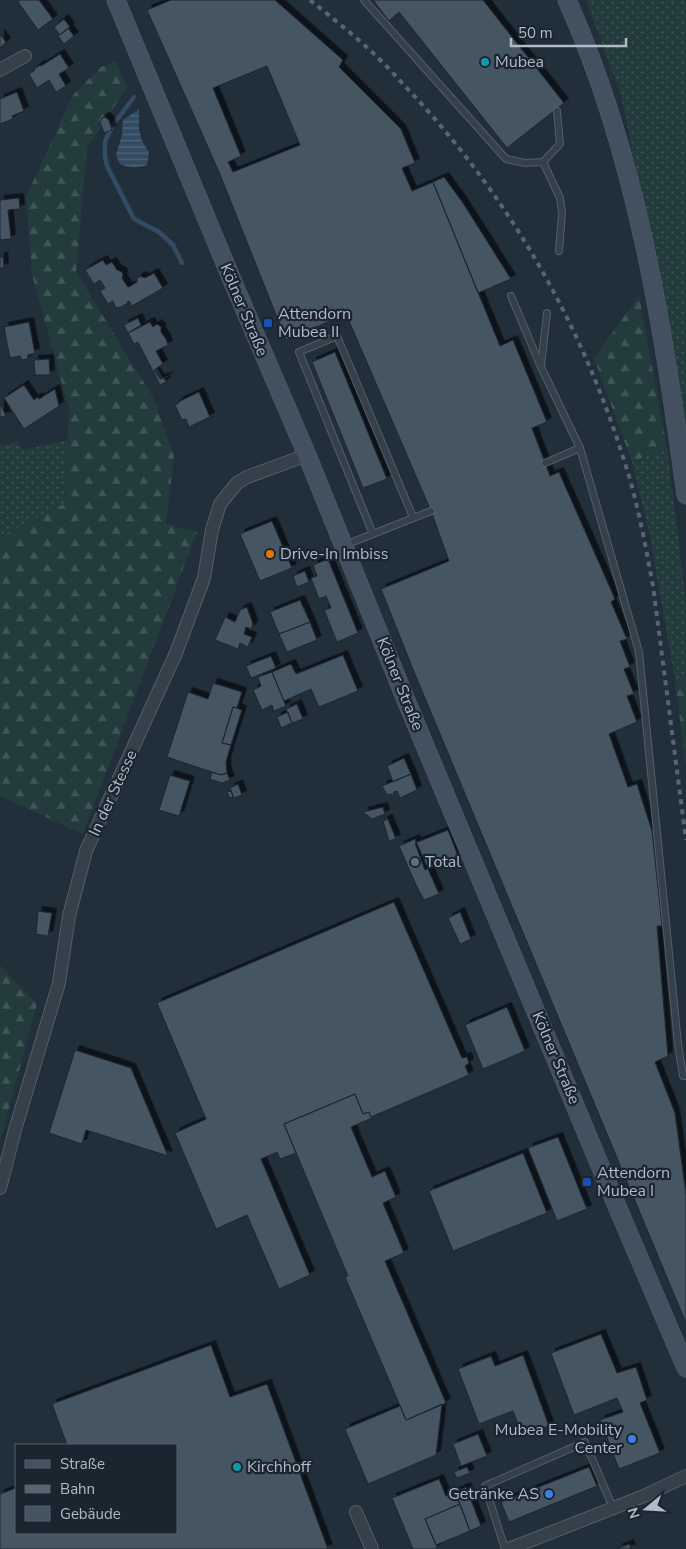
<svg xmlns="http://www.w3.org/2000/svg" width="686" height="1549" font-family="'Nunito Sans',sans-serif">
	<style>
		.grass { fill: url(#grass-dots) }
		.forest { fill: url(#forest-firs) }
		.water { fill: url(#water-rules) }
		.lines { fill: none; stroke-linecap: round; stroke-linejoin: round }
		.stream { stroke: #344c63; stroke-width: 4.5 }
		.building { fill: #445462; stroke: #1c2732; fill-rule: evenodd; filter: url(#shadow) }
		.lane-casing { stroke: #535e69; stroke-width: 8 }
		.street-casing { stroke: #535e69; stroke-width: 14 }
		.secondary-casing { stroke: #535e69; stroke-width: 19 }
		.lane { stroke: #35404b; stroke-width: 6 }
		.street { stroke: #35404b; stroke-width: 12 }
		.secondary { stroke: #43505f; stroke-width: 18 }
		.rail { stroke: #576573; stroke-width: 4; stroke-dasharray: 5 5; stroke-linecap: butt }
		.culture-dot { fill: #0f9aa8; stroke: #1a2530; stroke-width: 2 }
		.transit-dot { fill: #1a4fb4; stroke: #1a2530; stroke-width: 2 }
		.food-dot { fill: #e8710a; stroke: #1a2530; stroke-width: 2 }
		.service-dot { fill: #5c6f8a; stroke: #1a2530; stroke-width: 2 }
		.shop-dot { fill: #3f7fe0; stroke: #1a2530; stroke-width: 2 }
		.labels { text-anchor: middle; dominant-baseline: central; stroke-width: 4.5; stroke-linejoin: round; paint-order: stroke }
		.poi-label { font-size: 16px; fill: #b0bbc7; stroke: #1a2530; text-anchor: start }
		.street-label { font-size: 16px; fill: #b0bbc7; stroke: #1a2530 }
	</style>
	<defs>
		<pattern id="grass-dots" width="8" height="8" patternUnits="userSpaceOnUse" patternTransform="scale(1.25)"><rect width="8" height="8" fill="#233b3c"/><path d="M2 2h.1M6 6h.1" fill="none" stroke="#405557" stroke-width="1.8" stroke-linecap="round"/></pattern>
		<pattern id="forest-firs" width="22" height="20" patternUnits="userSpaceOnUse" patternTransform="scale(1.25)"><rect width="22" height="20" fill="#233b3c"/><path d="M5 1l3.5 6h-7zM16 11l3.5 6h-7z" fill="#405557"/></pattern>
		<pattern id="water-rules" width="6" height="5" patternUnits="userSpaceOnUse" patternTransform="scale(1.25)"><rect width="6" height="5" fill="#344c63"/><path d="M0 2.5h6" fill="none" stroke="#4f6478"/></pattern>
		<filter id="shadow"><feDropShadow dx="4.5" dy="-4.5" stdDeviation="0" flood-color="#0009"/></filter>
	</defs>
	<rect width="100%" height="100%" fill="#212f3b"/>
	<path class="grass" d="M 586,0 L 686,0 L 686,430 L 678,378 L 621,95 Z
		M 68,440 L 64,504 L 0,537 L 0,446 L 18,442 L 22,450 Z
		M 667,448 L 686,601 L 686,678 L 675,680 L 650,536 L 632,462 Z"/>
	<path class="forest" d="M 116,61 L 127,87 L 87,148 L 76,272 L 154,399 L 174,456 L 166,524 L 197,532 L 83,834 L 0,796 L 0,537 L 64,504 L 69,409 L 32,275 L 26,197 L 73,95 L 101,67 Z
		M 639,296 L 667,448 L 632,462 L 594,358 Z
		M 686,678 L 686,769 L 675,680 Z
		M 0,965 L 37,1004 L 0,1142 Z"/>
	<path class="water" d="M 139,109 L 139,129 L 142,141 L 149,152 L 147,165 C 138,168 129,168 120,164 L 116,155 L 122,135 L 123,120 Z"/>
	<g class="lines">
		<path class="stream" d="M 134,97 L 113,125 L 105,141 L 105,156 L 107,166 L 134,219 L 159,232 L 173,245 L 182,263"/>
	</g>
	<path class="building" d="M 20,0 L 39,0 L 53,19 L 38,30 L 18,2 Z
		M 171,0 L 275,0 L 343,60 L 339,67 L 401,129 L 415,163 L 402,168 L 412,191 L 433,182 L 500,346 L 513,340 L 547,422 L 532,428 L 550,476 L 559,472 L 615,599 L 611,602 L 627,639 L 620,641 L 630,667 L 624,669 L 634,694 L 627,696 L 637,722 L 609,734 L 628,787 L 637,784 L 652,831 L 662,926 L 657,926 L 668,1056 L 655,1062 L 675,1113 L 686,1194 L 686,1323 L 412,667 L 381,589 L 449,561 L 431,511 L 346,314 L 286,340 L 219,172 L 147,10 ZM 267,66 L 300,145 L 233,172 L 228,162 L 241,156 L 213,88 Z
		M 373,0 L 483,0 L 564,103 L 507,148 L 399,12 L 389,21 Z
		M 64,19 L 70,27 L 60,35 L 54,27 Z
		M 68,28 L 74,36 L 64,44 L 58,36 Z
		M 0,34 L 6,42 L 0,48 Z
		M 60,54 L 69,68 L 59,74 L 66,86 L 56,92 L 49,80 L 37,88 L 29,74 L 35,70 L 34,69 L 40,65 L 41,66 Z
		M 17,92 L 24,111 L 12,116 L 13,119 L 0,124 L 0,99 Z
		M 105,117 L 109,120 L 112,130 L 104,133 L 100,122 L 102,118 Z
		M 444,177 L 463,203 L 511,279 L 478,293 L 433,182 Z
		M 19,198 L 20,209 L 8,210 L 11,239 L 0,240 L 0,200 Z
		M 0,257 L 3,257 L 4,268 L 0,268 Z
		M 103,260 L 106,265 L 112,262 L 117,270 L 122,272 L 123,275 L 122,278 L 127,286 L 129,287 L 137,282 L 137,279 L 140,276 L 145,278 L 154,273 L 163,288 L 132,306 L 129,301 L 127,302 L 128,303 L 119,308 L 119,307 L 116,308 L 113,301 L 108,304 L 100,291 L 105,288 L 100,280 L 94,284 L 85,270 Z
		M 138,318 L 141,325 L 128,333 L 124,325 Z
		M 29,322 L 35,353 L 28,355 L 27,359 L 22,360 L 20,356 L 10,358 L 4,327 Z
		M 150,322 L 153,327 L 157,324 L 161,327 L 161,332 L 166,339 L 168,345 L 156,351 L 163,364 L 154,370 L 160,379 L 169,376 L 164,378 L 166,382 L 160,385 L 138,342 L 134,344 L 128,333 Z
		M 335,352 L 387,479 L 363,488 L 312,362 Z
		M 49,359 L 50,375 L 35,375 L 34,360 Z
		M 24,385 L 34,400 L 38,397 L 39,399 L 55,389 L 59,406 L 24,429 L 4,398 Z
		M 199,392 L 210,417 L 189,427 L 186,419 L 182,420 L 175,405 L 179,403 L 178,402 Z
		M 0,403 L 6,416 L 0,417 Z
		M 272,521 L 292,568 L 260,581 L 240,534 Z
		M 328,559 L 358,633 L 337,642 L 324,610 L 331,608 L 326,596 L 319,599 L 311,578 L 317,576 L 313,565 Z
		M 305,571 L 309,582 L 297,587 L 293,576 Z
		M 300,600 L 310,622 L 279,634 L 270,612 Z
		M 247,607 L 253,624 L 251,629 L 246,627 L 244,634 L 252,637 L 248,647 L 240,643 L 238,649 L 215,640 L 225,617 L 235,622 L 240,610 Z
		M 310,622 L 317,640 L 287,652 L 279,634 Z
		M 343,655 L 358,691 L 319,707 L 311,689 L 284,701 L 272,672 L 291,664 L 296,674 Z
		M 271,656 L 276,668 L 251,678 L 246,666 Z
		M 272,672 L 286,706 L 274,711 L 272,705 L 262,710 L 253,690 L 261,686 L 258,677 Z
		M 213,683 L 242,692 L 237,708 L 233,707 L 222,743 L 231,745 L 226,762 L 227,773 L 221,775 L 167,757 L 188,692 L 208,699 Z
		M 297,704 L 303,719 L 292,723 L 286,709 Z
		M 233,707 L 242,710 L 231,745 L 222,743 Z
		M 288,712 L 292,723 L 281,728 L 277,717 Z
		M 404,758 L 411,774 L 393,782 L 387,766 Z
		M 212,772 L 221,775 L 227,773 L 230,780 L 222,783 L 210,779 Z
		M 411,774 L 417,790 L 400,798 L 397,791 L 394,792 L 393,795 L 390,794 L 387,795 L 382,786 Z
		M 170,775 L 190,781 L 179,816 L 159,810 Z
		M 238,784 L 242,795 L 234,798 L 230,788 Z
		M 231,791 L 233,797 L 230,798 L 227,792 Z
		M 383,807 L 385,814 L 372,819 L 363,812 Z
		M 388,819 L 396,839 L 389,841 L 383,821 Z
		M 448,830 L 458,856 L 425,870 L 415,843 Z
		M 415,839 L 439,894 L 424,900 L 416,885 L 399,846 Z
		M 394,902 L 462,1058 L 467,1057 L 469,1063 L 465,1066 L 469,1075 L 371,1117 L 369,1112 L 363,1114 L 355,1094 L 284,1124 L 296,1153 L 280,1159 L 277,1152 L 261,1159 L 310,1275 L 279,1289 L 247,1215 L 216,1229 L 175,1133 L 206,1119 L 157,1003 Z
		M 38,911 L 52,913 L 48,936 L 36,934 Z
		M 460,912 L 471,939 L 460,944 L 448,918 Z
		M 507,1007 L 525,1051 L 483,1069 L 465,1025 Z
		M 75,1050 L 131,1068 L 168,1156 L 86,1130 L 82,1144 L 49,1133 Z
		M 355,1094 L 363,1114 L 369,1112 L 371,1117 L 378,1114 L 379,1115 L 351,1127 L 372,1177 L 385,1171 L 396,1197 L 383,1203 L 404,1253 L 385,1261 L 446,1403 L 406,1420 L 345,1277 L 348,1276 L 284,1124 Z
		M 558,1137 L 587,1209 L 557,1221 L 528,1148 Z
		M 523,1153 L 547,1213 L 453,1251 L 429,1191 Z
		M 601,1334 L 617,1373 L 636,1367 L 647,1400 L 640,1403 L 660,1453 L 619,1469 L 600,1420 L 623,1412 L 617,1398 L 574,1415 L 551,1353 Z
		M 211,1345 L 230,1397 L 267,1384 L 328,1549 L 0,1549 L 0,1494 L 16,1488 L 16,1533 L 176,1533 L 176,1445 L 67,1445 L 52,1404 Z
		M 523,1355 L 549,1426 L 522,1436 L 513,1411 L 479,1424 L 458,1369 L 491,1356 L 495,1366 Z
		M 442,1404 L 436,1455 L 368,1484 L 345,1429 L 400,1406 L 406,1420 Z
		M 478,1434 L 487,1456 L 461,1466 L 453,1444 Z
		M 467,1467 L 470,1473 L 457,1478 L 454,1472 Z
		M 589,1467 L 597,1486 L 509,1522 L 501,1502 Z
		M 439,1479 L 446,1496 L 455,1492 L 460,1504 L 425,1519 L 437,1547 L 436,1549 L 413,1549 L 392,1498 Z
		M 466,1487 L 481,1526 L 470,1531 L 455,1492 Z
		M 460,1504 L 470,1531 L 436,1545 L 425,1519 Z
		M 629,1544 L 631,1549 L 617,1549 Z"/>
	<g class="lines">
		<g class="lane-casing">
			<path id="lane" d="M 364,0 L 506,159 L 525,163 L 543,162 L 560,198 L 562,213 L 559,251
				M 543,162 L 560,144 L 557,111
				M 511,296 L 541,367 L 580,448 L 639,652 L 678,1044 L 683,1076 L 686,1076
				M 541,366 L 547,313
				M 545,463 L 580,448
				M 373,534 L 299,352 L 337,336 L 413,517
				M 345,545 L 431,511
				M 505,1549 L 485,1486 L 585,1442 L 613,1508"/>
		</g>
		<g class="street-casing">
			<path id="street" d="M 0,70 L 25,56
				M 0,1188 L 15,1130 L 59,983 L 69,916 L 86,851 L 176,653 L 204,578 L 212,530 L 220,504 L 237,483 L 247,477 L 307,455
				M 356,1512 L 372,1549
				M 509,1549 L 644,1496 L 686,1476"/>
		</g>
		<g class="secondary-casing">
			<path id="secondary" d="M 116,0 L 232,280 L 307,455 L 403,693 L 619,1211 L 686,1368
				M 567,0 C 637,156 663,327 686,495"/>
		</g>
		<use href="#lane" class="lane"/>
		<use href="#street" class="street"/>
		<use href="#secondary" class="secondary"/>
		<path class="rail" d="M 310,0 C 330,16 351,33 371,51 C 387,66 402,83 418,100 C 512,203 581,324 623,457 C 637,499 645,543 653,586 L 686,840"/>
	</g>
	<g class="culture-dot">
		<circle cx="485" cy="62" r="5"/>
		<circle cx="237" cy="1467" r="5"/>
	</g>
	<g class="transit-dot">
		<rect x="263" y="318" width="10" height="10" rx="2.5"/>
		<rect x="582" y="1177" width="10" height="10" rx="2.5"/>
	</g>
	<circle class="food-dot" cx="270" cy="554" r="5"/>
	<circle class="service-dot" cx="415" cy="862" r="5"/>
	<g class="shop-dot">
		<circle cx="632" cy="1439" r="5"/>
		<circle cx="549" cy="1494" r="5"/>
	</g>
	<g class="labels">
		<g class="poi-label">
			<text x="495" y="62">Mubea</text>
			<text x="278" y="314">Attendorn<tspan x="278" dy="18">Mubea II</tspan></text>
			<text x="280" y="554">Drive-In Imbiss</text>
			<text x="425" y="862">Total</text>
			<text x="597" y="1173">Attendorn<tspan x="597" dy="18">Mubea I</tspan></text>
			<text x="622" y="1430" text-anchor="end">Mubea E-Mobility<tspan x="622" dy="18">Center</tspan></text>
			<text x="247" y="1467">Kirchhoff</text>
			<text x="539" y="1494" text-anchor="end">Getränke AS</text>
		</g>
		<g class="street-label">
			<text transform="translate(244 310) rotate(67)">Kölner Straße</text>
			<text transform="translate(400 684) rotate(68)">Kölner Straße</text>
			<text transform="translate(113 793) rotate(-65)">In der Stesse</text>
			<text transform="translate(556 1058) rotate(67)">Kölner Straße</text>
		</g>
	</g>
	<rect x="15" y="1444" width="162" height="90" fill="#1a2530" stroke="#56616c"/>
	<rect x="25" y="1460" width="25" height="8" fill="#43505f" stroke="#56616c"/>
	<text x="60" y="1469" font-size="15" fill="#b0bbc7">Straße</text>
	<rect x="25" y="1485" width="25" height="8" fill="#576573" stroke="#56616c"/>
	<text x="60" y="1494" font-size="15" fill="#b0bbc7">Bahn</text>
	<rect x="25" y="1506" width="25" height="15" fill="#445462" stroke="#56616c"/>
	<text x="60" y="1519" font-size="15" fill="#b0bbc7">Gebäude</text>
	<g transform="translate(646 1509) rotate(252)" stroke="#1a2530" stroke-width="4" paint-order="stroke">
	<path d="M0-4L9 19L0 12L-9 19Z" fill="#b0bbc7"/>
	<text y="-8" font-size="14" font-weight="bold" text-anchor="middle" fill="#b0bbc7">N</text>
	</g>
	<path d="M511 38v8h115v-8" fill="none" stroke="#b0bbc7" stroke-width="2.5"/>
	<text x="518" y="38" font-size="15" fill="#b0bbc7" stroke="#1a2530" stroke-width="4" paint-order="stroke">50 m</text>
</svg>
